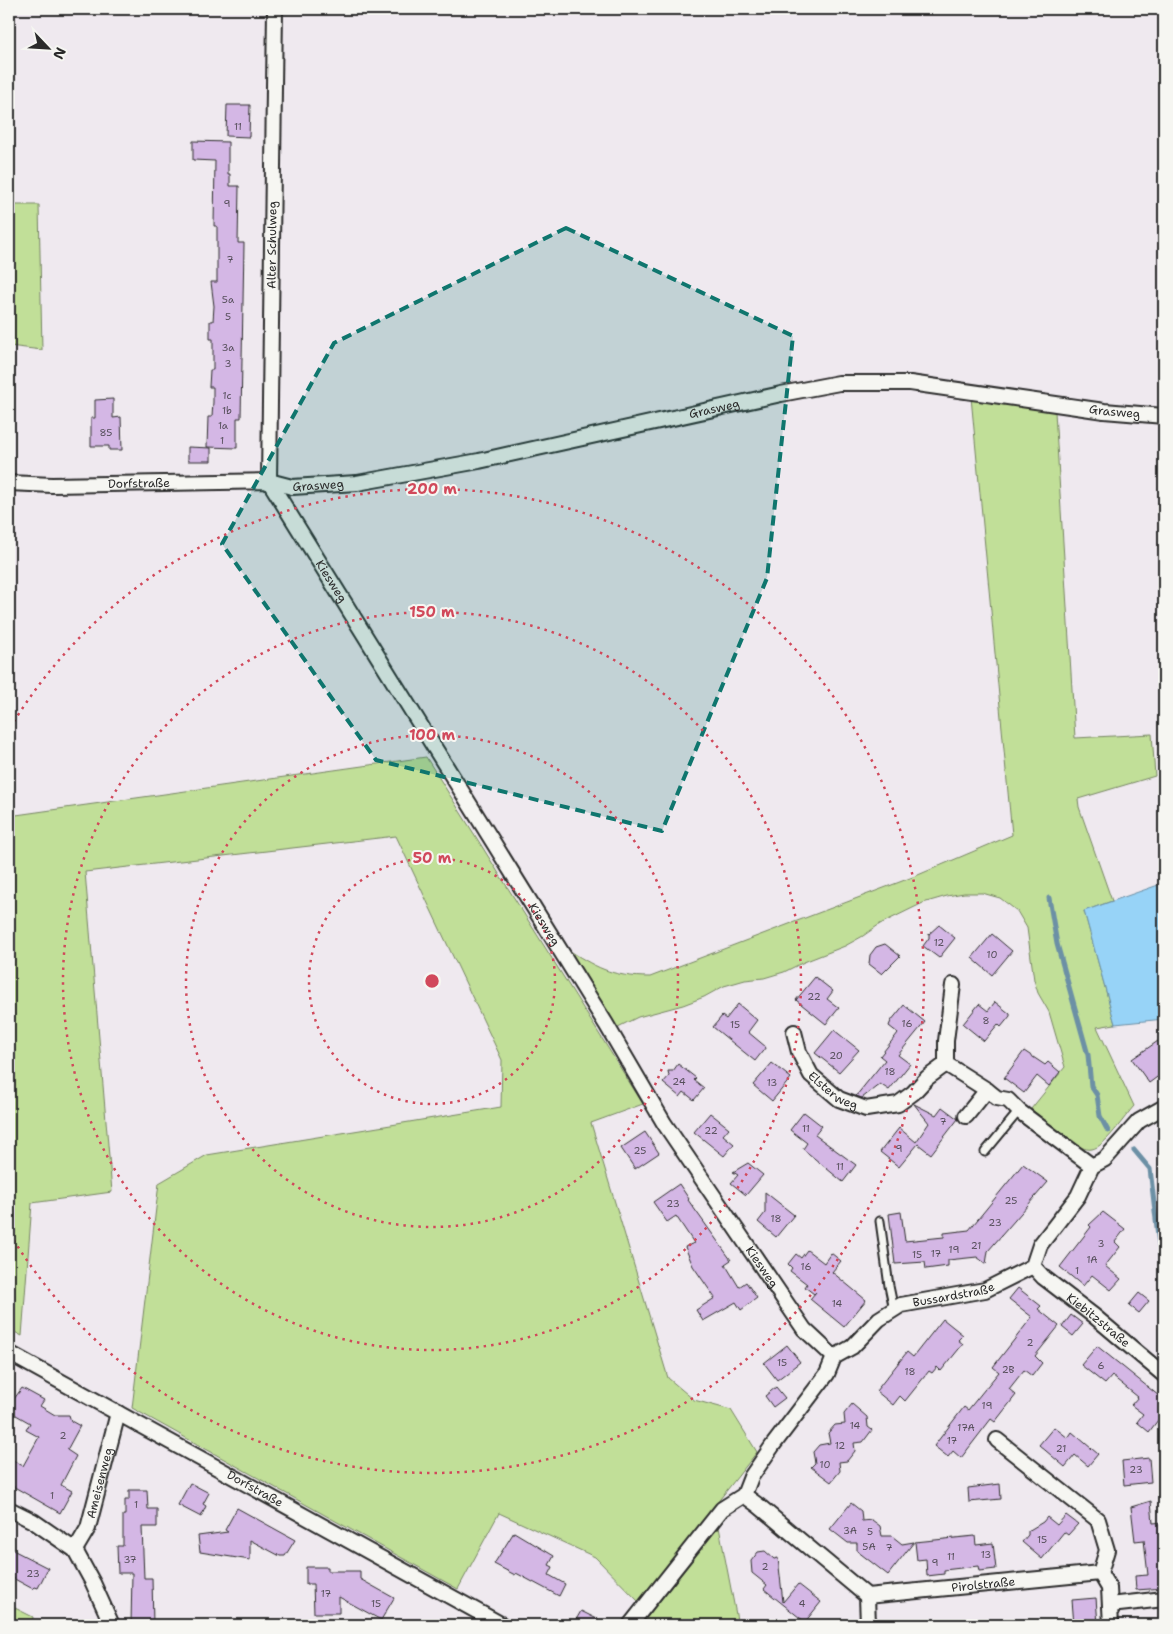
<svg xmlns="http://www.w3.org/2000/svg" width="1173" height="1634" font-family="'Shantell Sans',sans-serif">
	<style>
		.green { fill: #c1df98; stroke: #768562 }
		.water { fill: #97d3f7; stroke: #6c90a5 }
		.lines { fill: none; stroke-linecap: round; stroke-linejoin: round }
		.stream { stroke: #6c90a5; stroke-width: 5 }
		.building { fill: #d4b7e5; stroke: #2b2b2b }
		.service-casing { stroke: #2b2b2b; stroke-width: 11 }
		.minor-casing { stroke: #2b2b2b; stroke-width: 18 }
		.service { stroke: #f6f6f2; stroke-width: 7 }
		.minor { stroke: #f6f6f2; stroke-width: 14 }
		.marked { fill: #0f766e; fill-opacity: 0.2; stroke: #0f766e; stroke-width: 4; stroke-dasharray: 10 6; stroke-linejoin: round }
		.ring { fill: none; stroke: #d1495b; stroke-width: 2.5; stroke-dasharray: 2.5 5 }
		.labels { text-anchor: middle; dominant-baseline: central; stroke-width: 4; stroke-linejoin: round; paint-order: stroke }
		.number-label { font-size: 10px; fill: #554e5a }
		.street-label { font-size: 12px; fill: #2b2b2b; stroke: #f6f6f2 }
		.centre { fill: #d1495b; stroke: #f6f6f2; stroke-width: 2.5 }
		.ring-label { font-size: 15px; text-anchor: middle; font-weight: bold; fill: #d1495b; stroke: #f6f6f2; stroke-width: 4; stroke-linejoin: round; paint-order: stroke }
	</style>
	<rect width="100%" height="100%" fill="#efe9ef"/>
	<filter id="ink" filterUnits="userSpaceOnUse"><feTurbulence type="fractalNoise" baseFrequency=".02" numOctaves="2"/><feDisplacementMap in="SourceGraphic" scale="10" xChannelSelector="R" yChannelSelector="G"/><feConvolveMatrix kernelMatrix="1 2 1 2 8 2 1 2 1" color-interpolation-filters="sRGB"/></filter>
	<g filter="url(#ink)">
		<path class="green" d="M 9,205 L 39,205 L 42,350 L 9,346 Z
			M 971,397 L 1055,412 L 1075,738 L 1152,734 L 1155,776 L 1078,799 L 1079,807 L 1112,901 L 1084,911 L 1115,1024 L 1097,1027 L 1134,1106 C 1125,1116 1105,1147 1092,1149 C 1087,1150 1082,1148 1077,1145 L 1031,1109 L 1065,1067 L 1049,1012 L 1038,993 L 1034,980 L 1027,928 L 1017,911 L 1000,898 L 982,893 L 964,893 L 947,896 L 923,903 L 880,924 L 863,936 L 845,946 L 804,962 L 784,972 L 764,978 L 745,980 L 724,986 L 704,997 L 683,1005 L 638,1017 L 614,1029 L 564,947 C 595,967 611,977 650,977 L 918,875 L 1012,835 Z
			M 426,757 L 643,1104 L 591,1123 L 668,1378 L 694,1400 L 731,1410 L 757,1452 L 639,1602 L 595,1557 L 499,1513 L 458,1589 L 132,1408 L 159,1183 L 207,1155 L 501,1107 L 502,1060 L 396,836 L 85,872 L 112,1192 L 32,1203 L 22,1336 L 9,1329 L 9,816 Z
			M 719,1527 L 738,1625 L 641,1625 Z
			M 9,1605 L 33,1617 L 32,1625 L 9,1625 Z"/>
		<path class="water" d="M 1164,883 L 1164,1019 L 1115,1024 L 1084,911 Z"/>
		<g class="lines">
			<path class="stream" d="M 1049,898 L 1057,944 L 1088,1055 L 1091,1086 L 1097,1095 L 1100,1116 L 1108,1131
				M 1134,1150 L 1150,1169 L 1164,1286"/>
		</g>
		<path class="building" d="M 227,105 L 250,105 L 249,137 L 226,136 Z
			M 193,141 L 228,142 L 228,174 L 230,174 L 230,186 L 239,186 L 238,243 L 244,243 L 241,418 L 237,418 L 237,448 L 207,447 L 208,417 L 212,417 L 213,402 L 213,387 L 209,387 L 210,370 L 213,370 L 213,339 L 210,339 L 210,321 L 213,321 L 214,306 L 211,282 L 217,282 L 217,226 L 214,226 L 215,161 L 193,160 Z
			M 113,399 L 113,418 L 121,417 L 122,450 L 109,450 L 109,446 L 91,446 L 91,418 L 95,418 L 95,400 Z
			M 188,447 L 211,448 L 211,461 L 188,461 Z
			M 939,925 L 955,938 L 939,958 L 923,946 L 929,938 L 929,934 Z
			M 992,934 L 1012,951 L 992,975 L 972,958 Z
			M 885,944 L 900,956 L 882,974 L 869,964 L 870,955 L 876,947 Z
			M 815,977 L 833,991 L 827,999 L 839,1008 L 826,1024 L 796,1000 Z
			M 995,1002 L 1010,1014 L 1010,1016 L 1001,1027 L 998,1024 L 984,1041 L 963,1024 L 979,1004 L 988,1011 Z
			M 738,1004 L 757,1020 L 748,1032 L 766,1047 L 755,1061 L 713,1027 L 722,1016 L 726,1019 Z
			M 904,1005 L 925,1022 L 898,1055 L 910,1064 L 889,1090 L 880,1084 L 862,1098 L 856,1096 L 885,1060 L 880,1056 L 898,1033 L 889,1026 L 891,1021 Z
			M 834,1030 L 859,1050 L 839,1072 L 815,1053 Z
			M 1158,1041 L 1164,1050 L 1164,1072 L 1149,1083 L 1132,1059 Z
			M 1024,1051 L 1045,1065 L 1048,1062 L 1060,1072 L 1049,1086 L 1037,1076 L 1024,1093 L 1004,1078 Z
			M 772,1063 L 791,1078 L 772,1101 L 753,1085 Z
			M 678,1064 L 696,1078 L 694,1080 L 704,1088 L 694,1100 L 684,1092 L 680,1097 L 663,1083 L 669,1076 L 668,1071 L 673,1071 Z
			M 914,1104 L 936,1115 L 942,1107 L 958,1119 L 931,1154 L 918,1144 L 899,1167 L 880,1152 L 899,1128 L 916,1142 L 929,1123 Z
			M 804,1112 L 822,1126 L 815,1135 L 856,1165 L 843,1182 L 803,1149 L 807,1143 L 790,1130 Z
			M 710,1113 L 729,1128 L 723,1135 L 734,1144 L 724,1156 L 694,1132 Z
			M 645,1132 L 659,1153 L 635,1169 L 621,1148 Z
			M 748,1163 L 763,1175 L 746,1195 L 731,1183 L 738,1175 L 733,1172 Z
			M 1023,1164 L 1048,1182 L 988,1251 L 986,1264 L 977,1257 L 948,1260 L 948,1266 L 926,1269 L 925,1262 L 895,1264 L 889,1214 L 901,1212 L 905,1241 L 944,1237 L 944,1233 L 969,1230 Z
			M 679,1184 L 689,1199 L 688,1200 L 731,1260 L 725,1264 L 739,1287 L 746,1282 L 757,1298 L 741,1310 L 736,1302 L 703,1321 L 696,1310 L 715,1298 L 693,1266 L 685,1247 L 694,1243 L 676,1216 L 667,1222 L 653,1202 Z
			M 765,1192 L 794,1215 L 776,1237 L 758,1222 L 765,1213 Z
			M 1103,1212 L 1125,1229 L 1115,1242 L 1120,1247 L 1105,1266 L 1121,1279 L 1111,1290 L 1092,1275 L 1083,1286 L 1060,1267 L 1091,1227 L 1089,1225 Z
			M 807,1250 L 824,1263 L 831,1253 L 841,1261 L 832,1272 L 866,1300 L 844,1327 L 810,1299 L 816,1292 L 814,1294 L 805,1287 L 807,1284 L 790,1271 L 792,1268 L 788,1264 L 796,1254 L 801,1258 Z
			M 1018,1288 L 1041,1306 L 1038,1309 L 1059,1326 L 1035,1356 L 1042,1363 L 1032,1376 L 1024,1370 L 1009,1389 L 1016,1395 L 995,1422 L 991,1419 L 961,1458 L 953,1451 L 948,1457 L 934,1446 L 964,1407 L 968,1410 L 989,1384 L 999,1372 L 993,1367 L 1032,1317 L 1009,1299 Z
			M 1139,1293 L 1149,1301 L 1139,1313 L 1129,1305 Z
			M 1071,1315 L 1083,1324 L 1073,1336 L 1062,1327 Z
			M 943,1319 L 963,1335 L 958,1340 L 963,1344 L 941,1371 L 937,1367 L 932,1373 L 929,1371 L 905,1401 L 900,1396 L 893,1405 L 876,1391 L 907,1352 L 913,1357 Z
			M 787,1345 L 800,1362 L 777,1380 L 764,1363 Z
			M 1097,1346 L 1164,1400 L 1164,1425 L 1158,1420 L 1149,1432 L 1137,1422 L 1143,1414 L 1131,1405 L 1138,1397 L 1112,1376 L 1105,1384 L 1081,1365 Z
			M 776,1387 L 785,1398 L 773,1407 L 765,1396 Z
			M 22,1388 L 44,1400 L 40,1406 L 55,1415 L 69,1415 L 71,1421 L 80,1426 L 67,1450 L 76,1456 L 61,1485 L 72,1491 L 60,1513 L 9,1484 L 9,1458 L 23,1466 L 39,1437 L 26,1430 L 30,1423 L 9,1411 L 12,1406 L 11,1403 Z
			M 852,1404 L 867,1417 L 868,1427 L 872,1430 L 863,1442 L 854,1443 L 855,1451 L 847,1461 L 839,1462 L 840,1471 L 831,1482 L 811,1467 L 815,1463 L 813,1452 L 819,1445 L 830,1443 L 828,1433 L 835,1425 L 845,1424 L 844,1414 Z
			M 1054,1427 L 1068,1438 L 1072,1432 L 1098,1454 L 1088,1466 L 1075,1455 L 1065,1467 L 1039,1445 Z
			M 1149,1458 L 1151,1482 L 1124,1485 L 1122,1461 Z
			M 190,1483 L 209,1493 L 203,1504 L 206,1506 L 201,1517 L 178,1505 Z
			M 1000,1484 L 1001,1499 L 969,1502 L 968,1488 Z
			M 129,1490 L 147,1490 L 148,1509 L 157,1509 L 157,1527 L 142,1527 L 144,1578 L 152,1578 L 153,1625 L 131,1625 L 132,1573 L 118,1573 L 117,1546 L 123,1546 L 123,1515 L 125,1515 L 125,1500 L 129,1500 Z
			M 1151,1501 L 1153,1523 L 1164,1522 L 1164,1588 L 1136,1590 L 1135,1576 L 1148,1575 L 1144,1540 L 1135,1541 L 1131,1507 Z
			M 851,1503 L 861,1511 L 862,1521 L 872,1520 L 880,1526 L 882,1536 L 892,1536 L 902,1544 L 914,1542 L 888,1575 L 857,1551 L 857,1543 L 848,1543 L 830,1529 Z
			M 237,1508 L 295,1540 L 285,1556 L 280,1556 L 250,1540 L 250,1560 L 200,1552 L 198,1536 L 228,1532 L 225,1530 Z
			M 1066,1515 L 1078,1524 L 1068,1535 L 1064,1532 L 1042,1559 L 1022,1542 L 1028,1535 L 1028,1531 L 1043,1522 L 1047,1517 L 1057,1525 Z
			M 514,1532 L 554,1556 L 549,1565 L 553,1567 L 549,1575 L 565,1584 L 559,1596 L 516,1573 L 515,1575 L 494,1564 Z
			M 975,1536 L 976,1545 L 993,1543 L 996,1569 L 979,1571 L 978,1566 L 944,1570 L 944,1574 L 927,1576 L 926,1559 L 917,1560 L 915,1542 Z
			M 9,1548 L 48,1568 L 38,1588 L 35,1587 L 33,1589 L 9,1576 Z
			M 765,1551 L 774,1559 L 778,1558 L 783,1602 L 798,1584 L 821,1602 L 805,1622 L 764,1589 L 767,1585 L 752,1573 L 751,1561 L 758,1552 Z
			M 306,1567 L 328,1567 L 328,1571 L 360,1571 L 360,1579 L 394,1598 L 381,1620 L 339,1597 L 339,1613 L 314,1613 L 313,1584 L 306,1584 Z
			M 1096,1598 L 1098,1625 L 1074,1625 L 1072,1600 Z
			M 581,1611 L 609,1625 L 573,1625 Z"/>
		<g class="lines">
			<g class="service-casing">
				<path id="service" d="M 985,1152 L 1019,1111
					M 880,1221 L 889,1286 L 894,1310"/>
			</g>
			<g class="minor-casing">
				<g id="minor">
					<path id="s1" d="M 269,481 L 606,1024 L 664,1123 L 804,1329 L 834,1357"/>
					<path id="s2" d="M 269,481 L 275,9"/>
					<path id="s3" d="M 9,483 L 52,485 L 269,481 L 292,487 L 357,483 L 479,461 L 781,394 L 839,383 L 910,383 L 1104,411 L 1164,416"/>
					<path d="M 953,985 L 946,1041 L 946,1064 L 987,1090 L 997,1098 L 1008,1100 L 1019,1111 L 1092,1166"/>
					<path id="s4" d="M 794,1032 L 799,1052 L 811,1075 L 839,1099 L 866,1109 L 898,1104 L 913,1093 L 927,1078 L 946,1064"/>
					<path d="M 966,1116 L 987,1090"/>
					<path id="s5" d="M 1033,1266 L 1043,1277 L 1094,1316 L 1164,1375"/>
					<path id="s6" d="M 9,1353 L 502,1625"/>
					<path id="s7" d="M 744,1495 L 759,1506 L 867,1596 L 1100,1573 L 1107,1550 L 1098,1520 L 997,1440"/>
					<path d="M 9,1509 L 33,1521 L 75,1550 L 93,1583 L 112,1625"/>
					<path id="s8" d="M 75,1550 L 88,1528 L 118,1413"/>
					<path d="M 1100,1573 L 1109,1588 L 1111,1625"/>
					<path d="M 867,1596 L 868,1625"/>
					<path d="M 1110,1605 L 1164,1599"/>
					<path id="s9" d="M 630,1625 L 722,1509 L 744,1495 L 751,1477 L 773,1445 L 827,1374 L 834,1357 L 852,1347 L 879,1319 L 901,1305 L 985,1290 L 1033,1266 L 1040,1245 L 1078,1196 L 1092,1166 L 1105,1159 L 1139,1121 L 1164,1107"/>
				</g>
			</g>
			<use href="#service" class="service"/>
			<use href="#minor" class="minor"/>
		</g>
	</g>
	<path class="marked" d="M 566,228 L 793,336 L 767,578 L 662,831 L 376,760 L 222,544 L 334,343 Z"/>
	<g class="ring">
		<circle cx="432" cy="981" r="123"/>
		<circle cx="432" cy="981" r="246"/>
		<circle cx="432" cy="981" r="369"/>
		<path d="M10 728A492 492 0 1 1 10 1234"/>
	</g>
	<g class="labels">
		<g class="number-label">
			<text x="238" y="126">11</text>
			<text x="227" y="203">9</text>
			<text x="230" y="259">7</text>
			<text x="228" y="299">5a</text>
			<text x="228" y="316">5</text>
			<text x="228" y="347">3a</text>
			<text x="228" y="363">3</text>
			<text x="227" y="395">1c</text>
			<text x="227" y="410">1b</text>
			<text x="223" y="425">1a</text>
			<text x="106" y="432">85</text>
			<text x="222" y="440">1</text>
			<text x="939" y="942">12</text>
			<text x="992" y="954">10</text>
			<text x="814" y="996">22</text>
			<text x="986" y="1020">8</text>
			<text x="907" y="1023">16</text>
			<text x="735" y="1024">15</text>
			<text x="836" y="1055">20</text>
			<text x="890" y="1071">18</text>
			<text x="679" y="1081">24</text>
			<text x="772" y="1082">13</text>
			<text x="943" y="1121">7</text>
			<text x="806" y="1128">11</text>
			<text x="711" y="1130">22</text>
			<text x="899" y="1148">9</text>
			<text x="640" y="1150">25</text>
			<text x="840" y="1166">11</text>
			<text x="1011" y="1200">25</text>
			<text x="673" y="1203">23</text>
			<text x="776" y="1218">18</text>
			<text x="995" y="1222">23</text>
			<text x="1101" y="1243">3</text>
			<text x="976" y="1245">21</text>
			<text x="954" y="1249">19</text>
			<text x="936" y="1253">17</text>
			<text x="917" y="1254">15</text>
			<text x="1092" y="1259">1A</text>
			<text x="806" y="1266">16</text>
			<text x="1077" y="1270">1</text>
			<text x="837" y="1303">14</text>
			<text x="1030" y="1342">2</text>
			<text x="782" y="1362">15</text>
			<text x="1101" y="1365">6</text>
			<text x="1008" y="1369">2B</text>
			<text x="910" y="1371">18</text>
			<text x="987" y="1405">19</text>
			<text x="855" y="1425">14</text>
			<text x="966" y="1427">17A</text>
			<text x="63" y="1435">2</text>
			<text x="952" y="1440">17</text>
			<text x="840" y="1445">12</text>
			<text x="1061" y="1448">21</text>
			<text x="825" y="1464">10</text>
			<text x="1136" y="1469">23</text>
			<text x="52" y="1495">1</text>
			<text x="136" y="1504">1</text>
			<text x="850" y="1530">3A</text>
			<text x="870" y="1531">5</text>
			<text x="1042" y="1539">15</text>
			<text x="869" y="1546">5A</text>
			<text x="889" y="1547">7</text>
			<text x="986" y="1554">13</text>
			<text x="951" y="1556">11</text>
			<text x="130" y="1559">37</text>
			<text x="935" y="1562">9</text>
			<text x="765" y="1566">2</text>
			<text x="33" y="1573">23</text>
			<text x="326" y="1593">17</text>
			<text x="376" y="1603">15</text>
			<text x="802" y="1603">4</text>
		</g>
		<g class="street-label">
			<text stroke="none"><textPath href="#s2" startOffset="236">Alter Schulweg</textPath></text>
			<text stroke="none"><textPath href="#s3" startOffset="714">Grasweg</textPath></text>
			<text stroke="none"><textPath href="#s3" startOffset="1119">Grasweg</textPath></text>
			<text stroke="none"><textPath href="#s3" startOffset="130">Dorfstraße</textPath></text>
			<text stroke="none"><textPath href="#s3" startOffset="310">Grasweg</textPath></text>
			<text stroke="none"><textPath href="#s1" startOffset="118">Kiesweg</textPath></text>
			<text stroke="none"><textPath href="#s1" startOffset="522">Kiesweg</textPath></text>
			<text stroke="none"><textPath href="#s4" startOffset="74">Elsterweg</textPath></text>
			<text stroke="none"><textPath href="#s1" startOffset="928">Kiesweg</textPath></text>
			<text stroke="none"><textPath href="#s9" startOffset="479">Bussardstraße</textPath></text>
			<text stroke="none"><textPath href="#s5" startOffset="85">Kiebitzstraße</textPath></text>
			<text stroke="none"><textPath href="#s8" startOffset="72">Ameisenweg</textPath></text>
			<text stroke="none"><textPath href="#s6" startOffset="281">Dorfstraße</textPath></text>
			<text stroke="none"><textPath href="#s7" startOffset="276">Pirolstraße</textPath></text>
		</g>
	</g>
	<circle cx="432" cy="981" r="8" class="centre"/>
	<g class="ring-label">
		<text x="432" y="494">200 m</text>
		<text x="432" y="617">150 m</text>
		<text x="432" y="740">100 m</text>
		<text x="432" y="863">50 m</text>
	</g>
	<rect width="1173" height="1634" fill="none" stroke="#f6f6f2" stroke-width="30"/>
	<rect x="15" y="15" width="1143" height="1604" fill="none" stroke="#2b2b2b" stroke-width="2" filter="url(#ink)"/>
	<g transform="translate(48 48) rotate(115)" stroke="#f6f6f2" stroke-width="4" paint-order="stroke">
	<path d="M0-4L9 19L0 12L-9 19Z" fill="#2b2b2b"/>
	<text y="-8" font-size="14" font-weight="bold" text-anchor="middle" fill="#2b2b2b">N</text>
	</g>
</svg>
